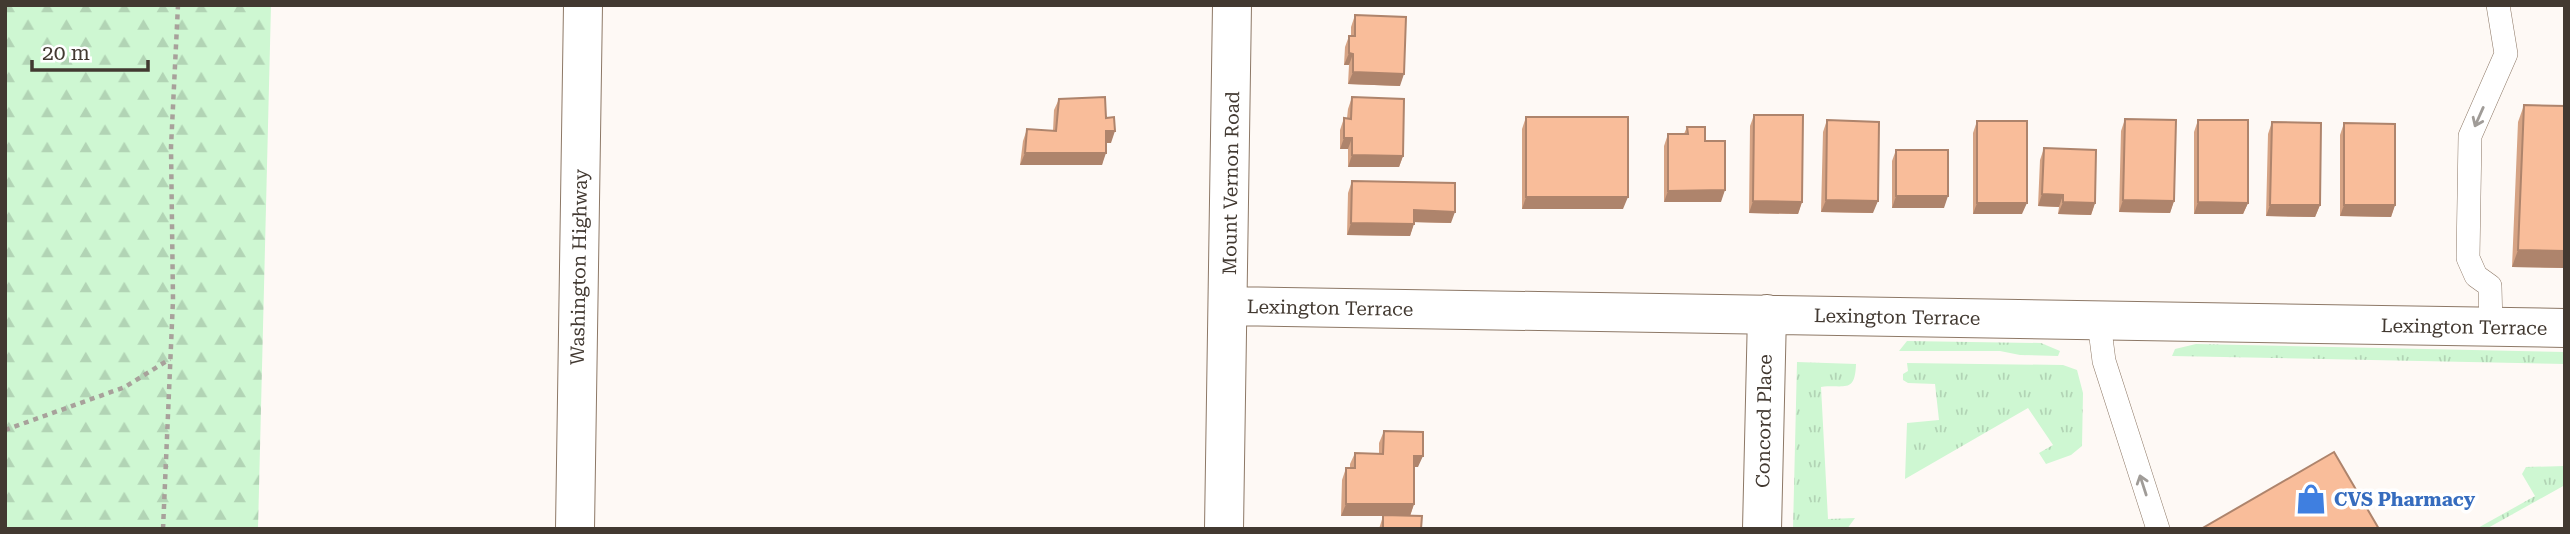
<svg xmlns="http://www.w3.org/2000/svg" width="2570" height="534" font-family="'Roboto Serif',serif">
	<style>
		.grass { fill: url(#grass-tufts) }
		.forest { fill: url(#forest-firs) }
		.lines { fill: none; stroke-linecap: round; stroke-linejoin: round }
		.lane-casing { stroke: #8d7866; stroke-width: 24 }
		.street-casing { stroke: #8d7866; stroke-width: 40 }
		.path { stroke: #a8a19b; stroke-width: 4.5; stroke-dasharray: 5 5; stroke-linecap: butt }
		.lane { stroke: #fff; stroke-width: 23 }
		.street { stroke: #fff; stroke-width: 38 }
		.wall { fill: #d6a384 }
		.shaded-wall { fill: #ae846c }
		.building { fill: #f9bd9a; stroke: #ae846c; stroke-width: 2 }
		.oneway { stroke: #a09c98 }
		.labels { text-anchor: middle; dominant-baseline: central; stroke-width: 7; stroke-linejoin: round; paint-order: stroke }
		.street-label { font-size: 19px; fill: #423931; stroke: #fff }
		.shop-label { font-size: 19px; font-weight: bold; fill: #366cbe; stroke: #fff; text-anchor: start }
	</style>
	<defs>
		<pattern id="grass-tufts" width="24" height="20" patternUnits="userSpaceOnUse" patternTransform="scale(1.75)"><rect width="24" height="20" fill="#cef7d2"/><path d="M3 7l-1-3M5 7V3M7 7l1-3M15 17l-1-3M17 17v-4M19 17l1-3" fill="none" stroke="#b2d4b5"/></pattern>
		<pattern id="forest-firs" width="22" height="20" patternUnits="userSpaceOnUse" patternTransform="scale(1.75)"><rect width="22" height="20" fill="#cef7d2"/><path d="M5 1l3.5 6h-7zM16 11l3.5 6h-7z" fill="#b2d4b5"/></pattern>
	</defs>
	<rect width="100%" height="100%" fill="#fef9f5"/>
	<path class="grass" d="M 1907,341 L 2041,343 L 2060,351 L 2058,356 L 2020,355 L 2000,351 L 1899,351 Z
		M 2196,344 L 2565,352 L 2565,364 L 2172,356 L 2175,349 Z
		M 1797,362 L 1856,364 C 1855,394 1845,384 1821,387 L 1828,519 L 1855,518 L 1847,529 L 1793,529 Z
		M 1907,363 L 2063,365 L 2077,370 L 2083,393 L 2082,446 L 2071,455 L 2046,464 L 2039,453 L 2053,445 L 2028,408 L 1905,479 L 1907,423 L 1939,420 L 1935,384 L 1908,383 L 1903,380 L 1903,374 L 1908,371 Z
		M 2565,466 L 2565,485 L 2486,529 L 2476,529 L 2535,496 L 2522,474 L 2526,467 Z"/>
	<path class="forest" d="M 5,5 L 271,5 L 258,529 L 5,529 Z"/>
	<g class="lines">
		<g class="lane-casing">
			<path id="lane" d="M 2099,322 L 2104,361 L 2158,529
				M 2491,327 L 2490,286 L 2476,276 L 2468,258 L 2470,136 L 2506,54 L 2498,5"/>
		</g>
		<g class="street-casing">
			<path id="street" d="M 1230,306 L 2565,328
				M 575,529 L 583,5
				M 1224,529 L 1232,5
				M 1762,529 L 1767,314"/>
		</g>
		<path class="path" d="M 5,430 L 125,387 L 170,359
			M 163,529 L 173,300 L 171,147 L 178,5"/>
		<use href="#lane" class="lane"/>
		<use href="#street" class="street"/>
	</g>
	<path class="wall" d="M 1355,15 L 1400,86 L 1348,84 L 1349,65 L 1344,65 L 1345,47 L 1349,36 L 1351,36 L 1351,27 Z
		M 1352,97 L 1403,156 L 1399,167 L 1348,167 L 1348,149 L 1340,149 L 1340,130 L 1344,118 L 1347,118 L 1348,109 Z
		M 1059,99 L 1106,118 L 1111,143 L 1106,143 L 1102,165 L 1020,165 L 1023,141 L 1027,129 L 1053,131 L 1054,110 Z
		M 2524,105 L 2565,106 L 2565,268 L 2512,267 L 2518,122 Z
		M 1754,115 L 1802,202 L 1798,214 L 1749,213 L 1750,126 Z
		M 1526,117 L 1623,209 L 1522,209 L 1522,129 Z
		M 2125,119 L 2174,201 L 2170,213 L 2119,212 L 2121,131 Z
		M 1827,120 L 1873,213 L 1821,212 L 1823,132 Z
		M 2198,120 L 2248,203 L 2243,214 L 2194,214 L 2194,132 Z
		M 1977,121 L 2022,214 L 1973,214 L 1973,133 Z
		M 2272,122 L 2320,205 L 2315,217 L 2266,216 L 2268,134 Z
		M 2344,123 L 2395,205 L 2391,217 L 2340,216 L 2340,135 Z
		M 1687,127 L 1705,141 L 1721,202 L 1664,202 L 1664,146 L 1668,134 L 1684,134 Z
		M 2044,148 L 2095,203 L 2091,215 L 2058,214 L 2059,207 L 2038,206 L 2040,160 Z
		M 1896,150 L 1944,208 L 1892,208 L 1892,161 Z
		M 1352,181 L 1451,223 L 1414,222 L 1410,236 L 1347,235 L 1348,193 Z
		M 1384,431 L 1418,467 L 1414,467 L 1414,504 L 1410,516 L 1421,529 L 1379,529 L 1383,516 L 1341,516 L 1342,480 L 1346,468 L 1350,468 L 1350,464 L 1355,453 L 1379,454 L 1379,443 Z"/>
	<path class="shaded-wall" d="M 1357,5 L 1423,5 L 1422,7 Z
		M 1349,53 L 1353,54 L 1349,65 L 1344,65 Z
		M 1353,72 L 1404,74 L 1400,86 L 1348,84 Z
		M 1106,131 L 1115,131 L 1111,143 L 1102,143 Z
		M 1344,138 L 1352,138 L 1348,149 L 1340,149 Z
		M 1025,153 L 1106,153 L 1102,165 L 1020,165 Z
		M 1352,155 L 1403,156 L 1399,167 L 1348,167 Z
		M 1725,190 L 1721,202 L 1664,202 L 1668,191 Z
		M 2042,194 L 2063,195 L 2059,207 L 2038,206 Z
		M 1896,196 L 1948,196 L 1944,208 L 1892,208 Z
		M 1526,197 L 1628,197 L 1623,209 L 1522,209 Z
		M 1826,200 L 1878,201 L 1873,213 L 1821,212 Z
		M 2123,200 L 2174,201 L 2170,213 L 2119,212 Z
		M 1753,201 L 1802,202 L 1798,214 L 1749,213 Z
		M 2063,202 L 2095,203 L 2091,215 L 2058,214 Z
		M 2198,202 L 2248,203 L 2243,214 L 2194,214 Z
		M 1977,203 L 2027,203 L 2022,214 L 1973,214 Z
		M 2270,205 L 2320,205 L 2315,217 L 2266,216 Z
		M 2344,205 L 2395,205 L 2391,217 L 2340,216 Z
		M 1414,210 L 1455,212 L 1451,223 L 1410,222 Z
		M 1351,223 L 1414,224 L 1410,236 L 1347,235 Z
		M 2518,250 L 2565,251 L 2565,268 L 2512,267 Z
		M 1414,456 L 1423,456 L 1418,467 L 1410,467 Z
		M 1346,504 L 1414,504 L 1410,516 L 1341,516 Z"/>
	<path class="building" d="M 1355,15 L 1406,17 L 1404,74 L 1353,72 L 1353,54 L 1349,53 L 1349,36 L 1355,36 Z
		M 1105,97 L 1106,118 L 1114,117 L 1115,131 L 1106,131 L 1106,153 L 1025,153 L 1027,129 L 1056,131 L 1059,99 Z
		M 1352,97 L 1404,99 L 1403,156 L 1352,155 L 1352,138 L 1344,138 L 1344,118 L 1351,119 Z
		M 2524,105 L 2565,106 L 2565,251 L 2518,250 Z
		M 1754,115 L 1803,115 L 1802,202 L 1753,201 Z
		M 1526,117 L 1628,117 L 1628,197 L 1526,197 Z
		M 2125,119 L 2176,120 L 2174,201 L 2123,200 Z
		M 1827,120 L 1879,122 L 1878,201 L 1826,200 Z
		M 2198,120 L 2248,120 L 2248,203 L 2198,202 Z
		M 1977,121 L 2027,121 L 2027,203 L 1977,203 Z
		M 2272,122 L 2321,123 L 2320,205 L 2270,205 Z
		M 2344,123 L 2395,124 L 2395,205 L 2344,205 Z
		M 1687,127 L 1705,127 L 1705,141 L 1725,141 L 1725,190 L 1668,191 L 1668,134 L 1688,134 Z
		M 2044,148 L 2096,150 L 2095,203 L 2063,202 L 2063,195 L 2042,194 Z
		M 1896,150 L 1948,150 L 1948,196 L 1896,196 Z
		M 1352,181 L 1455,183 L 1455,212 L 1414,210 L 1414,224 L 1351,223 Z
		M 1384,431 L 1423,432 L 1423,456 L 1414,456 L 1414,504 L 1346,504 L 1346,468 L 1355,468 L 1355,453 L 1383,454 Z
		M 2334,452 L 2379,529 L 2201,529 Z
		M 1383,515 L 1422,516 L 1421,529 L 1383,529 Z"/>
	<defs><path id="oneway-shaft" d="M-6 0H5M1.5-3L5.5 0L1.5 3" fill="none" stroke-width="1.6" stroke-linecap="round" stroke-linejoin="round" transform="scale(1.75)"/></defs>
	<g class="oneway">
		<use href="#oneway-shaft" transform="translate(2479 117) rotate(114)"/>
		<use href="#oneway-shaft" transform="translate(2143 485) rotate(-108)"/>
	</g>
	<defs>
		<g id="shop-bare" transform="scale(2.415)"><path d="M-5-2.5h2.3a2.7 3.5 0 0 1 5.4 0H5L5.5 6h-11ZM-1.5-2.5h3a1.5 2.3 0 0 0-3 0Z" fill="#3f7fe0" stroke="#fff" stroke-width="2.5" paint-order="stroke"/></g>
	</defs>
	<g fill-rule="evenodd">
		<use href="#shop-bare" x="2311" y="499"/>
	</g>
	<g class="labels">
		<g class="street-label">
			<text transform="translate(1231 183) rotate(-89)">Mount Vernon Road</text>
			<text transform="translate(579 267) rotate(-89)">Washington Highway</text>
			<text transform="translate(1330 308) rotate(1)">Lexington Terrace</text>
			<text transform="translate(1897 317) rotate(1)">Lexington Terrace</text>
			<text transform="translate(2464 327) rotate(1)">Lexington Terrace</text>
			<text transform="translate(1764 421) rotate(-89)">Concord Place</text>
		</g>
		<g class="shop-label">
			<text x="2334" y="499">CVS Pharmacy</text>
		</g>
	</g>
	<rect width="2570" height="534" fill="none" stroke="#423931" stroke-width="14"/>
	<path d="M32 60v10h116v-10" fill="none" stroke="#423931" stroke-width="3.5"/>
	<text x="42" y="60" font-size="21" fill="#423931" stroke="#ffffff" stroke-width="5" paint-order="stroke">20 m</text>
</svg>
